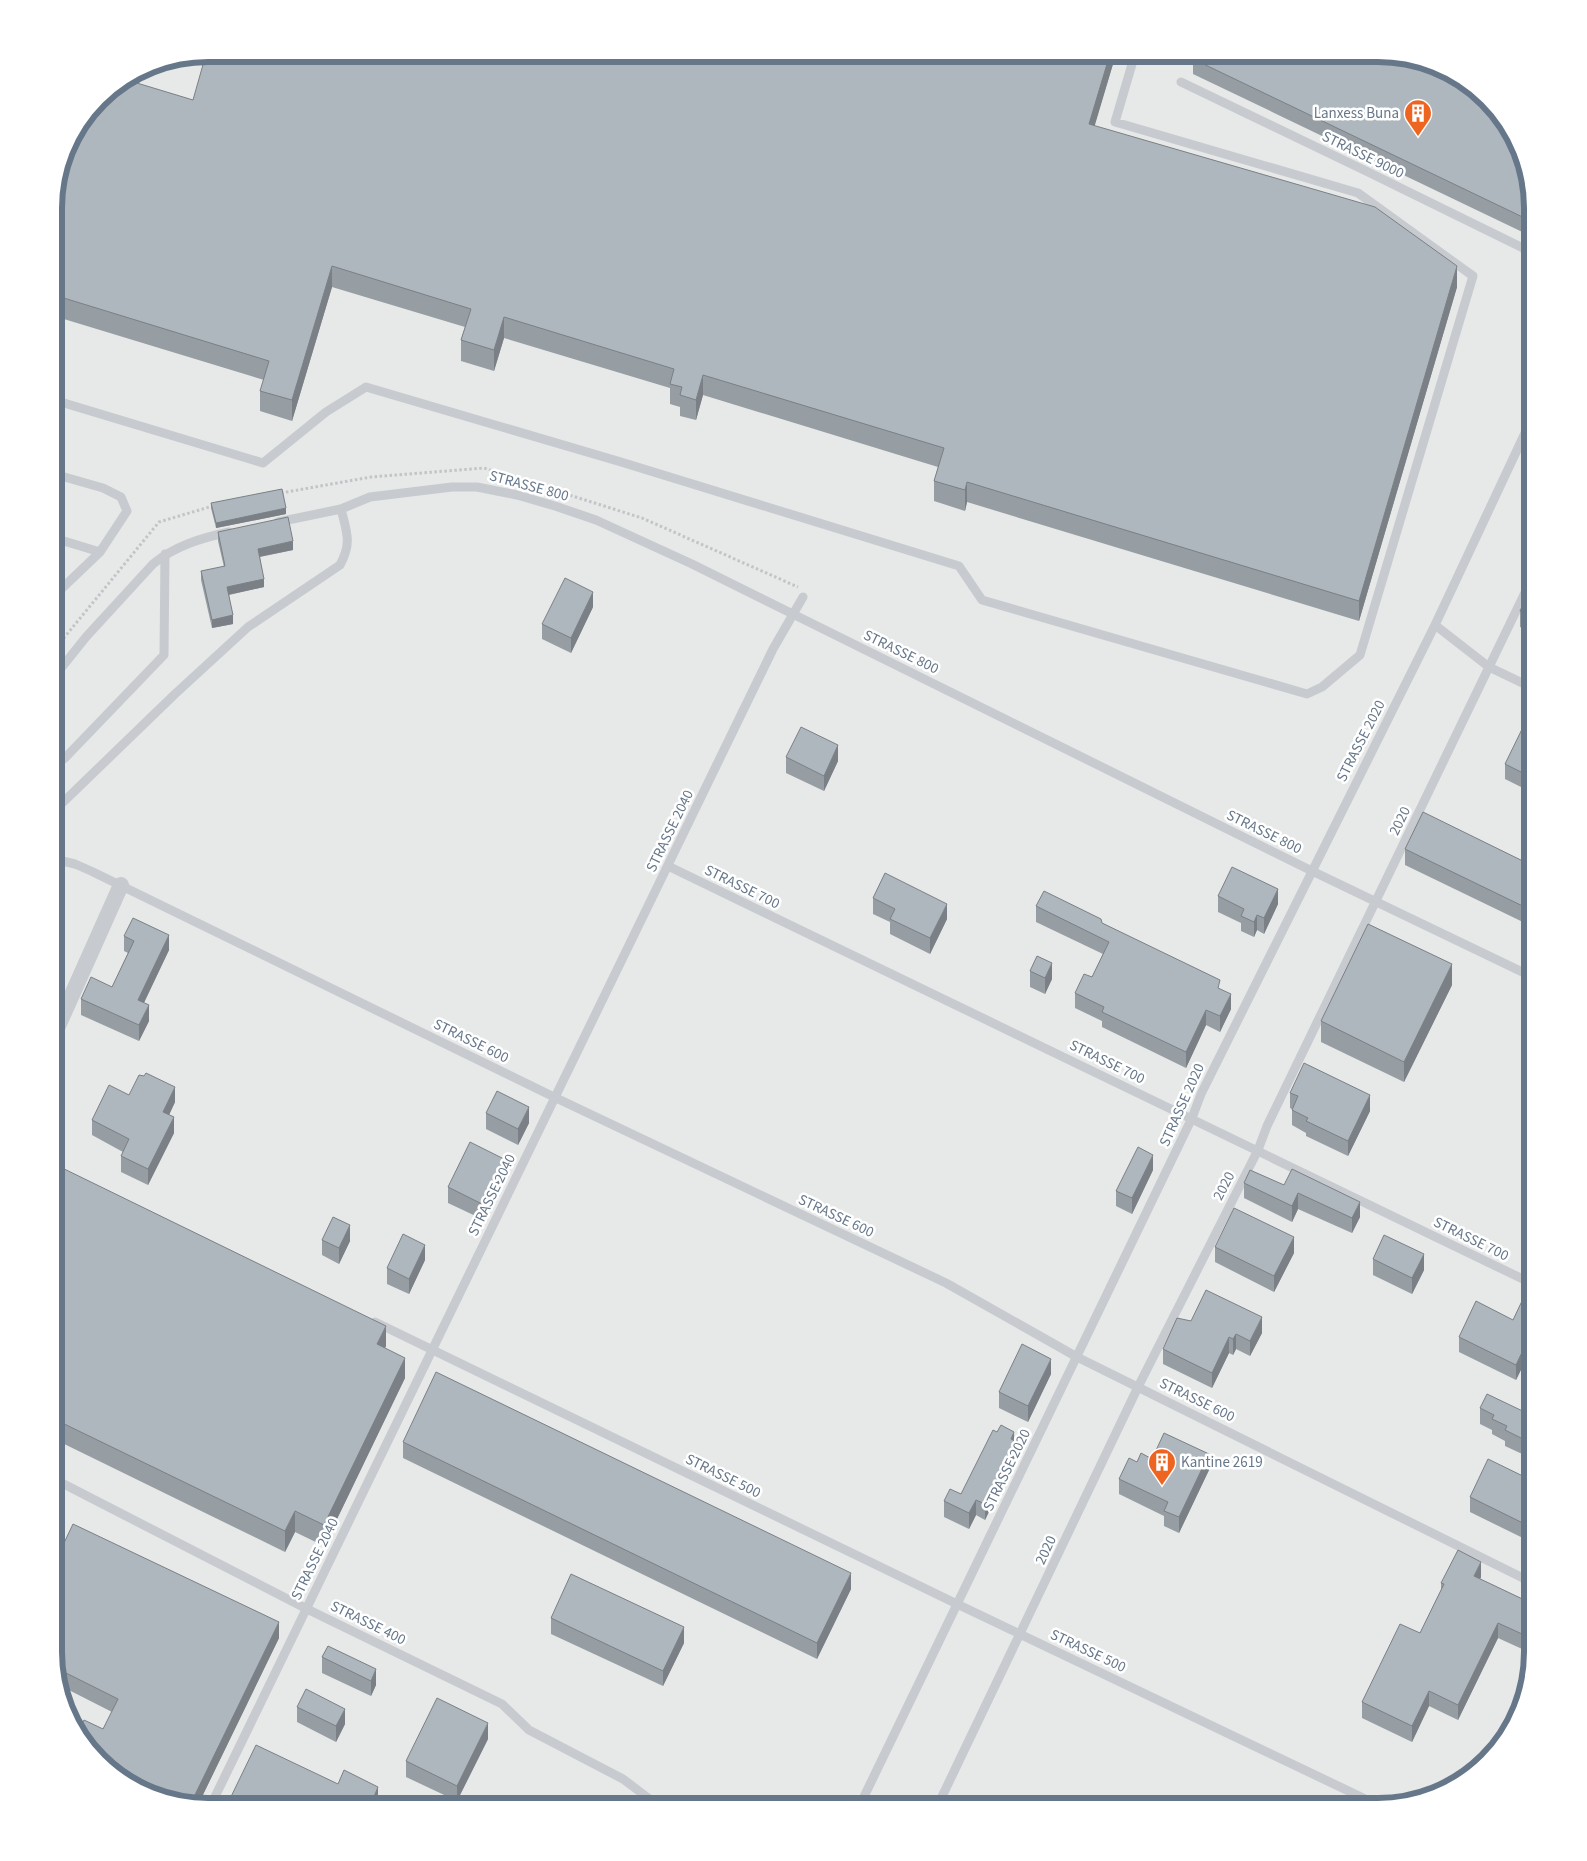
<svg xmlns="http://www.w3.org/2000/svg" width="1587" height="1861" font-family="'Source Sans 3',sans-serif">
	<style>
		.built { fill: #e7e8e8 }
		.lines { fill: none; stroke-linecap: round; stroke-linejoin: round }
		.path { stroke: #c2c4c7; stroke-width: 3; stroke-dasharray: 2.5 2.5; stroke-linecap: butt }
		.lane { stroke: #c7cacf; stroke-width: 9 }
		.street { stroke: #c7cacf; stroke-width: 16 }
		.wall { fill: #969da3 }
		.shaded-wall { fill: #7a8085 }
		.building { fill: #afb7be; stroke: #7a8085 }
		.labels { text-anchor: middle; dominant-baseline: central; stroke-width: 5; stroke-linejoin: round; paint-order: stroke }
		.poi-label { font-size: 15px; fill: #66778a; stroke: #fff; text-anchor: end }
		.street-label { font-size: 15px; fill: #66778a; stroke: #fff }
		.rim { fill: none; stroke: #66778a; stroke-width: 6 }
	</style>
	<rect width="100%" height="100%" fill="#f9f9f7"/>
	<path class="built" d="M 209,54 L 1388,54 L 1456,74 L 1501,115 L 1525,159 L 1533,208 L 1533,1653 L 1517,1721 L 1472,1775 L 1428,1799 L 1379,1807 L 208,1807 L 140,1791 L 86,1746 L 62,1702 L 54,1653 L 54,198 L 106,92 L 150,65 Z"/>
	<g class="lines">
		<path class="path" d="M 281,493 L 371,477 L 484,468 L 642,518 L 798,587
			M 54,650 L 159,522 L 216,505"/>
		<path class="lane" d="M 1181,82 L 1366,171 L 1533,253
			M 54,400 L 263,463 L 326,412 L 366,387 L 621,462 L 959,566 L 982,600 L 1307,694 L 1322,687 L 1360,655 L 1473,276 L 1358,193 L 1115,122 L 1135,54
			M 278,522 L 341,509 L 370,497 L 452,487 L 477,487 L 517,495 L 555,506 L 596,520 L 692,564 L 1312,871 L 1533,977
			M 54,538 L 100,552
			M 54,596 L 100,552 L 127,511 L 121,497 L 103,488 L 54,474
			M 1435,625 L 1489,667 L 1533,688
			M 54,677 L 86,637 L 153,564 C 175,546 201,538 229,532
			M 54,735 L 54,731
			M 54,759 L 64,759 L 164,655 L 165,554
			M 54,811 L 175,694 L 248,627 L 340,565 C 352,543 347,533 341,509
			M 54,859 L 75,864 L 91,871 L 554,1097 L 946,1283 L 1077,1357 L 1533,1583
			M 668,866 L 1533,1284
			M 375,1322 L 957,1604 L 1382,1807
			M 54,1479 L 307,1609 L 502,1704 L 529,1730 L 623,1779 L 660,1807
			M 210,1807 L 773,649 L 803,597
			M 859,1807 L 1192,1118 L 1201,1094 L 1435,625 L 1533,416
			M 937,1807 L 1138,1387 L 1258,1150 L 1267,1126 L 1533,576"/>
		<path class="street" d="M 54,1035 L 121,885"/>
	</g>
	<path class="wall" d="M 209,54 L 1116,54 L 1094,126 L 1457,287 L 1359,621 L 967,502 L 965,511 L 934,501 L 934,481 L 938,467 L 703,395 L 696,420 L 680,416 L 680,407 L 670,404 L 670,388 L 504,338 L 494,371 L 461,361 L 461,340 L 465,327 L 332,287 L 292,421 L 260,411 L 260,391 L 264,380 L 54,316 L 54,198 L 193,100 Z
		M 1193,59 L 1533,208 L 1533,237 L 1193,74 Z
		M 211,503 L 286,514 L 216,528 L 211,508 Z
		M 218,532 L 293,550 L 260,557 L 264,587 L 229,595 L 233,624 L 212,628 L 201,580 L 201,571 L 224,567 L 218,541 Z
		M 1533,584 L 1533,633 L 1520,627 L 1520,611 Z
		M 593,607 L 571,653 L 542,639 L 542,624 Z
		M 1533,725 L 1533,793 L 1505,779 L 1505,764 Z
		M 786,757 L 838,761 L 824,791 L 786,773 Z
		M 1405,849 L 1533,866 L 1533,927 L 1405,865 Z
		M 1218,896 L 1278,904 L 1264,934 L 1257,930 L 1254,937 L 1241,931 L 1241,923 L 1218,912 Z
		M 873,898 L 947,919 L 930,954 L 890,934 L 890,922 L 873,914 Z
		M 1036,906 L 1102,923 L 1220,989 L 1231,1009 L 1220,1032 L 1206,1025 L 1186,1068 L 1102,1027 L 1102,1021 L 1075,1008 L 1075,993 L 1092,977 L 1103,954 L 1036,922 Z
		M 124,936 L 169,950 L 144,1003 L 149,1021 L 139,1041 L 81,1015 L 81,999 L 112,987 L 128,953 L 124,951 Z
		M 1030,971 L 1052,979 L 1045,994 L 1030,987 Z
		M 1452,985 L 1404,1082 L 1321,1042 L 1321,1021 Z
		M 54,1088 L 63,1108 L 55,1124 L 54,1123 Z
		M 1290,1093 L 1370,1111 L 1348,1156 L 1306,1136 L 1306,1133 L 1292,1125 L 1292,1109 L 1290,1108 Z
		M 175,1102 L 169,1115 L 174,1133 L 148,1185 L 121,1172 L 121,1156 L 123,1152 L 92,1135 L 92,1120 Z
		M 486,1113 L 529,1123 L 518,1145 L 486,1129 Z
		M 54,1165 L 386,1346 L 385,1348 L 405,1378 L 324,1546 L 295,1532 L 285,1552 L 54,1439 Z
		M 1153,1170 L 1132,1214 L 1116,1206 L 1116,1191 Z
		M 504,1174 L 482,1219 L 448,1203 L 448,1187 Z
		M 1244,1183 L 1284,1185 L 1360,1217 L 1352,1233 L 1298,1209 L 1292,1222 L 1244,1198 Z
		M 322,1240 L 350,1241 L 339,1264 L 322,1255 Z
		M 1215,1247 L 1294,1253 L 1274,1292 L 1215,1262 Z
		M 1373,1259 L 1424,1270 L 1412,1294 L 1373,1275 Z
		M 425,1260 L 409,1294 L 387,1284 L 387,1268 Z
		M 1533,1307 L 1533,1345 L 1516,1380 L 1459,1352 L 1459,1337 L 1513,1320 Z
		M 1191,1321 L 1262,1333 L 1250,1356 L 1236,1349 L 1233,1355 L 1229,1353 L 1212,1388 L 1163,1364 L 1163,1349 Z
		M 1051,1374 L 1028,1422 L 999,1408 L 999,1392 Z
		M 1480,1408 L 1533,1416 L 1533,1459 L 1505,1446 L 1505,1441 L 1492,1434 L 1492,1430 L 1480,1424 Z
		M 1014,1441 L 1015,1457 L 985,1520 L 976,1515 L 969,1529 L 944,1517 L 944,1501 L 961,1494 Z
		M 403,1442 L 851,1589 L 817,1659 L 403,1458 Z
		M 1152,1459 L 1209,1470 L 1179,1533 L 1164,1526 L 1164,1516 L 1119,1494 L 1119,1479 L 1137,1462 Z
		M 1533,1481 L 1533,1538 L 1531,1542 L 1470,1512 L 1470,1497 Z
		M 1481,1577 L 1480,1579 L 1533,1604 L 1533,1654 L 1498,1638 L 1458,1720 L 1429,1706 L 1412,1742 L 1362,1718 L 1362,1702 L 1420,1633 L 1441,1590 L 1441,1583 Z
		M 551,1618 L 684,1643 L 663,1686 L 551,1634 Z
		M 279,1638 L 198,1805 L 140,1791 L 86,1746 L 103,1729 L 112,1712 L 59,1685 L 54,1653 Z
		M 328,1646 L 376,1685 L 371,1696 L 322,1673 L 322,1657 Z
		M 297,1707 L 345,1724 L 336,1742 L 297,1722 Z
		M 488,1739 L 457,1801 L 406,1777 L 406,1761 Z"/>
	<path class="shaded-wall" d="M 1110,54 L 1116,54 L 1089,145 L 1089,124 Z
		M 332,266 L 332,287 L 292,421 L 292,400 Z
		M 1457,266 L 1457,287 L 1359,621 L 1359,601 Z
		M 504,317 L 504,338 L 494,371 L 494,350 Z
		M 703,375 L 703,395 L 696,420 L 696,400 Z
		M 967,482 L 967,502 L 965,511 L 965,490 Z
		M 286,508 L 286,514 L 216,528 L 216,523 Z
		M 293,541 L 293,550 L 258,557 L 258,549 Z
		M 264,579 L 264,587 L 227,595 L 227,587 Z
		M 593,592 L 593,607 L 571,653 L 571,638 Z
		M 233,615 L 233,624 L 212,628 L 212,620 Z
		M 838,745 L 838,761 L 824,791 L 824,776 Z
		M 1278,889 L 1278,904 L 1264,934 L 1264,918 Z
		M 947,904 L 947,919 L 930,954 L 930,938 Z
		M 1257,915 L 1257,930 L 1254,937 L 1254,922 Z
		M 169,935 L 169,950 L 138,1015 L 138,1000 Z
		M 1052,963 L 1052,979 L 1045,994 L 1045,978 Z
		M 1452,964 L 1452,985 L 1404,1082 L 1404,1062 Z
		M 1231,994 L 1231,1009 L 1220,1032 L 1220,1016 Z
		M 149,1005 L 149,1021 L 139,1041 L 139,1025 Z
		M 1206,1010 L 1206,1025 L 1186,1068 L 1186,1052 Z
		M 175,1087 L 175,1102 L 163,1128 L 163,1112 Z
		M 63,1092 L 63,1108 L 55,1124 L 55,1108 Z
		M 1370,1095 L 1370,1111 L 1348,1156 L 1348,1141 Z
		M 529,1107 L 529,1123 L 518,1145 L 518,1129 Z
		M 174,1117 L 174,1133 L 148,1185 L 148,1169 Z
		M 1153,1155 L 1153,1170 L 1132,1214 L 1132,1198 Z
		M 504,1159 L 504,1174 L 482,1219 L 482,1204 Z
		M 1298,1193 L 1298,1209 L 1292,1222 L 1292,1206 Z
		M 1360,1202 L 1360,1217 L 1352,1233 L 1352,1218 Z
		M 350,1225 L 350,1241 L 339,1264 L 339,1248 Z
		M 1294,1237 L 1294,1253 L 1274,1292 L 1274,1276 Z
		M 425,1245 L 425,1260 L 409,1294 L 409,1279 Z
		M 1424,1254 L 1424,1270 L 1412,1294 L 1412,1278 Z
		M 1262,1317 L 1262,1333 L 1250,1356 L 1250,1341 Z
		M 386,1326 L 386,1346 L 377,1364 L 377,1344 Z
		M 1533,1329 L 1533,1345 L 1516,1380 L 1516,1365 Z
		M 1236,1334 L 1236,1349 L 1233,1355 L 1233,1339 Z
		M 1229,1337 L 1229,1353 L 1212,1388 L 1212,1373 Z
		M 405,1358 L 405,1378 L 324,1546 L 324,1525 Z
		M 1051,1359 L 1051,1374 L 1028,1422 L 1028,1406 Z
		M 1014,1432 L 1015,1457 L 985,1520 L 985,1504 Z
		M 1209,1454 L 1209,1470 L 1179,1533 L 1179,1517 Z
		M 976,1500 L 976,1515 L 969,1529 L 969,1513 Z
		M 295,1511 L 295,1532 L 285,1552 L 285,1531 Z
		M 1533,1523 L 1533,1538 L 1531,1542 L 1531,1527 Z
		M 1481,1562 L 1481,1577 L 1474,1591 L 1474,1576 Z
		M 851,1573 L 851,1589 L 817,1659 L 817,1643 Z
		M 279,1622 L 279,1638 L 198,1805 L 191,1803 Z
		M 1498,1623 L 1498,1638 L 1458,1720 L 1458,1705 Z
		M 684,1627 L 684,1643 L 663,1686 L 663,1671 Z
		M 376,1669 L 376,1685 L 371,1696 L 371,1681 Z
		M 1429,1691 L 1429,1706 L 1412,1742 L 1412,1726 Z
		M 345,1709 L 345,1724 L 336,1742 L 336,1726 Z
		M 488,1723 L 488,1739 L 457,1801 L 457,1786 Z
		M 378,1787 L 378,1802 L 376,1807 L 372,1801 Z"/>
	<path class="building" d="M 206,54 L 1110,54 L 1089,124 L 1375,207 L 1457,266 L 1359,601 L 967,482 L 965,490 L 934,481 L 944,448 L 703,375 L 696,400 L 680,395 L 682,387 L 670,384 L 674,369 L 504,317 L 494,350 L 461,340 L 471,309 L 332,266 L 292,400 L 260,391 L 269,361 L 54,295 L 54,198 L 70,140 L 106,92 L 127,80 L 193,100 Z
		M 1195,54 L 1388,54 L 1456,74 L 1501,115 L 1525,159 L 1533,208 L 1533,222 L 1193,59 Z
		M 282,489 L 286,508 L 216,523 L 211,503 Z
		M 288,517 L 293,541 L 258,549 L 264,579 L 227,587 L 233,615 L 212,620 L 201,571 L 225,566 L 218,532 Z
		M 565,578 L 593,592 L 571,638 L 542,624 Z
		M 1533,584 L 1533,618 L 1520,611 Z
		M 1526,721 L 1533,725 L 1533,778 L 1505,764 Z
		M 801,727 L 838,745 L 824,776 L 786,757 Z
		M 1423,812 L 1533,866 L 1533,911 L 1405,849 Z
		M 1232,867 L 1278,889 L 1264,918 L 1257,915 L 1254,922 L 1241,916 L 1244,909 L 1218,896 Z
		M 885,873 L 947,904 L 930,938 L 890,919 L 895,909 L 873,898 Z
		M 1044,891 L 1101,919 L 1102,923 L 1220,980 L 1218,988 L 1231,994 L 1220,1016 L 1206,1010 L 1186,1052 L 1102,1012 L 1104,1007 L 1075,993 L 1084,974 L 1092,977 L 1109,942 L 1036,906 Z
		M 133,918 L 169,935 L 138,1000 L 149,1005 L 139,1025 L 81,999 L 91,977 L 112,987 L 134,941 L 124,936 Z
		M 1368,924 L 1452,964 L 1404,1062 L 1321,1021 Z
		M 1037,956 L 1052,963 L 1045,978 L 1030,971 Z
		M 1304,1063 L 1370,1095 L 1348,1141 L 1306,1121 L 1308,1118 L 1292,1110 L 1298,1096 L 1290,1093 Z
		M 146,1073 L 175,1087 L 163,1112 L 174,1117 L 148,1169 L 121,1156 L 129,1139 L 92,1120 L 109,1085 L 129,1095 L 139,1075 L 144,1076 Z
		M 54,1088 L 63,1092 L 55,1108 L 54,1107 Z
		M 497,1091 L 529,1107 L 518,1129 L 486,1113 Z
		M 470,1142 L 504,1159 L 482,1204 L 448,1187 Z
		M 1138,1147 L 1153,1155 L 1132,1198 L 1116,1191 Z
		M 54,1164 L 386,1326 L 377,1344 L 405,1358 L 324,1525 L 295,1511 L 285,1531 L 54,1419 Z
		M 1292,1169 L 1360,1202 L 1352,1218 L 1298,1193 L 1292,1206 L 1244,1183 L 1250,1170 L 1284,1185 Z
		M 1234,1208 L 1294,1237 L 1274,1276 L 1215,1247 Z
		M 333,1217 L 350,1225 L 339,1248 L 322,1240 Z
		M 403,1234 L 425,1245 L 409,1279 L 387,1268 Z
		M 1384,1235 L 1424,1254 L 1412,1278 L 1373,1259 Z
		M 1206,1290 L 1262,1317 L 1250,1341 L 1236,1334 L 1233,1339 L 1229,1337 L 1212,1373 L 1163,1349 L 1177,1318 L 1191,1321 Z
		M 1476,1301 L 1513,1320 L 1522,1301 L 1533,1307 L 1533,1329 L 1516,1365 L 1459,1337 Z
		M 1022,1344 L 1051,1359 L 1028,1406 L 999,1392 Z
		M 436,1372 L 851,1573 L 817,1643 L 403,1442 Z
		M 1487,1394 L 1533,1416 L 1533,1444 L 1505,1430 L 1507,1426 L 1492,1419 L 1494,1415 L 1480,1408 Z
		M 1001,1425 L 1014,1432 L 1011,1439 L 1015,1441 L 985,1504 L 976,1500 L 969,1513 L 944,1501 L 950,1489 L 961,1494 L 993,1430 L 997,1432 Z
		M 1164,1433 L 1209,1454 L 1179,1517 L 1164,1511 L 1168,1502 L 1119,1479 L 1129,1458 L 1137,1462 L 1141,1453 L 1152,1459 Z
		M 1488,1459 L 1533,1481 L 1533,1523 L 1531,1527 L 1470,1497 Z
		M 73,1524 L 279,1622 L 191,1803 L 179,1800 L 111,1767 L 86,1746 L 78,1732 L 84,1720 L 103,1729 L 118,1699 L 56,1668 L 54,1653 L 54,1564 Z
		M 1458,1550 L 1481,1562 L 1474,1576 L 1533,1604 L 1533,1639 L 1498,1623 L 1458,1705 L 1429,1691 L 1412,1726 L 1362,1702 L 1400,1624 L 1420,1633 L 1444,1584 L 1441,1583 Z
		M 571,1574 L 684,1627 L 663,1671 L 551,1618 Z
		M 328,1646 L 376,1669 L 371,1681 L 322,1657 Z
		M 306,1689 L 345,1709 L 336,1726 L 297,1707 Z
		M 437,1698 L 488,1723 L 457,1786 L 406,1761 Z
		M 256,1745 L 338,1784 L 344,1770 L 378,1787 L 372,1801 L 386,1807 L 226,1807 Z"/>
	<defs>
		<g id="building-pin" transform="scale(1.4375)"><path d="M0 17L-7.5 6A9.5 9.5 0 1 1 7.5 6Z" fill="#ee6522" stroke="#fff"/><path d="M-4-6H4V6H1V3H-1V6H-4ZM-2.5-4.3h1.7v1.8h-1.7ZM.8-4.3h1.7v1.8H.8ZM-2.5-1h1.7V.8h-1.7ZM.8-1h1.7V.8H.8Z" fill="#fff"/></g>
	</defs>
	<g fill-rule="evenodd">
		<use href="#building-pin" x="1418" y="113"/>
		<use href="#building-pin" x="1162" y="1462"/>
	</g>
	<g class="labels">
		<g class="poi-label">
			<text x="1399" y="113">Lanxess Buna</text>
			<text x="1181" y="1462" text-anchor="start">Kantine 2619</text>
		</g>
		<g class="street-label">
			<text transform="translate(1363 155) rotate(26)">STRASSE 9000</text>
			<text transform="translate(529 486) rotate(15)">STRASSE 800</text>
			<text transform="translate(901 652) rotate(26)">STRASSE 800</text>
			<text transform="translate(1361 741) rotate(-63)">STRASSE 2020</text>
			<text transform="translate(1400 821) rotate(-64)">2020</text>
			<text transform="translate(670 831) rotate(-64)">STRASSE 2040</text>
			<text transform="translate(1264 832) rotate(26)">STRASSE 800</text>
			<text transform="translate(742 887) rotate(26)">STRASSE 700</text>
			<text transform="translate(471 1041) rotate(26)">STRASSE 600</text>
			<text transform="translate(1107 1062) rotate(26)">STRASSE 700</text>
			<text transform="translate(1182 1105) rotate(-66)">STRASSE 2020</text>
			<text transform="translate(1224 1186) rotate(-63)">2020</text>
			<text transform="translate(492 1195) rotate(-64)">STRASSE 2040</text>
			<text transform="translate(836 1216) rotate(25)">STRASSE 600</text>
			<text transform="translate(1471 1239) rotate(26)">STRASSE 700</text>
			<text transform="translate(1197 1400) rotate(26)">STRASSE 600</text>
			<text transform="translate(1007 1470) rotate(-64)">STRASSE 2020</text>
			<text transform="translate(723 1476) rotate(26)">STRASSE 500</text>
			<text transform="translate(1046 1550) rotate(-65)">2020</text>
			<text transform="translate(315 1559) rotate(-64)">STRASSE 2040</text>
			<text transform="translate(368 1623) rotate(26)">STRASSE 400</text>
			<text transform="translate(1088 1651) rotate(25)">STRASSE 500</text>
		</g>
	</g>
	<path d="M0 0H1587V1861H0ZM208 62H1378A146 146 0 0 1 1524 208V1652A146 146 0 0 1 1378 1798H208A146 146 0 0 1 62 1652V208A146 146 0 0 1 208 62Z" fill="#fff" fill-rule="evenodd"/>
	<path class="rim" d="M208 62H1378A146 146 0 0 1 1524 208V1652A146 146 0 0 1 1378 1798H208A146 146 0 0 1 62 1652V208A146 146 0 0 1 208 62Z"/>
</svg>
